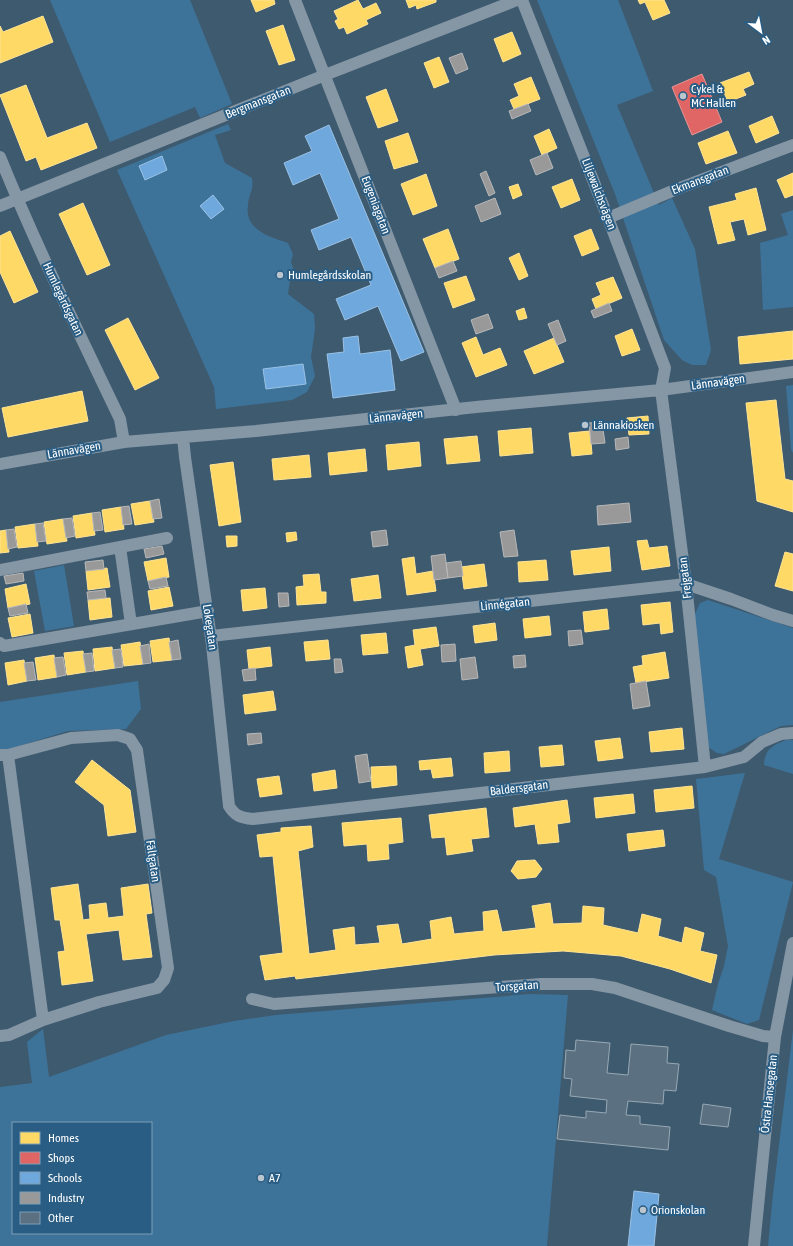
<svg xmlns="http://www.w3.org/2000/svg" width="793" height="1246" font-family="'Asap Condensed',sans-serif">
	<style>
		.green { fill: #3e7399; fill-rule: evenodd }
		.homes { fill: #ffd966; stroke: #ffe494 }
		.shops { fill: #e06666; stroke: #e99494 }
		.schools { fill: #6fa8dc; stroke: #9ac2e6 }
		.industry { fill: #999; stroke: #b8b8b8 }
		.building { fill: #5b7182; stroke: #98a8b4 }
		.lines { fill: none; stroke-linecap: round; stroke-linejoin: round }
		.minor { stroke: #8596a5; stroke-width: 12 }
		.poi-dot { fill: #bbc5cd; stroke: #295d84; stroke-width: 1.5 }
		.labels { text-anchor: middle; dominant-baseline: central; stroke-width: 4; stroke-linejoin: round; paint-order: stroke }
		.poi-label { font-size: 12px; fill: #fff; stroke: #295d84; text-anchor: start }
		.street-label { font-size: 12px; fill: #fff; stroke: #295d84 }
	</style>
	<rect width="100%" height="100%" fill="#3e5a6f"/>
	<path class="green" d="M 50,0 L 190,0 L 232,104 L 200,118 L 195,107 L 110,142 Z
		M 537,0 L 618,0 L 653,91 L 617,105 L 659,205 L 672,198 L 695,249 L 711,350 L 706,365 L 692,365 L 682,360 L 664,340 L 615,194 Z
		M 228,124 L 231,130 L 215,135 L 225,163 L 252,178 C 254,191 249,193 248,205 C 244,230 270,237 288,243 L 293,254 L 291,262 L 294,271 L 290,280 L 288,294 L 314,314 L 315,329 L 311,357 L 315,376 L 307,392 L 292,400 L 216,409 L 214,387 L 117,170 Z
		M 793,210 L 793,307 L 763,310 L 760,243 L 788,235 L 781,214 Z
		M 793,385 L 793,453 L 791,449 L 786,386 Z
		M 64,565 L 74,626 L 45,631 L 34,571 Z
		M 708,600 L 793,628 L 793,725 L 781,726 L 724,754 L 717,753 L 708,747 L 694,616 L 700,603 Z
		M 138,681 L 141,709 L 126,729 L 68,731 L 6,750 L 0,750 L 0,702 Z
		M 786,740 L 793,740 L 793,774 L 764,765 C 765,749 772,746 786,740 Z
		M 745,773 L 719,859 L 793,882 L 759,1020 L 747,1024 L 712,1010 L 718,984 L 724,966 L 728,946 L 716,877 L 704,870 L 696,779 Z
		M 530,994 L 568,995 L 547,1246 L 0,1246 L 0,1087 L 32,1083 L 27,1042 L 43,1029 L 49,1077 L 166,1035 L 234,1021 L 276,1015 ZM 13,1123 L 151,1123 L 151,1233 L 13,1233 Z
		M 793,1030 L 793,1246 L 768,1246 L 773,1194 Z"/>
	<path class="homes" d="M 251,0 L 274,0 L 275,4 L 256,12 Z
		M 358,0 L 363,9 L 376,3 L 381,13 L 366,20 L 368,24 L 347,34 L 344,27 L 339,29 L 335,21 L 338,19 L 334,11 Z
		M 406,0 L 436,0 L 436,2 L 417,9 L 416,5 L 409,8 Z
		M 638,0 L 664,0 L 670,13 L 653,20 L 645,2 L 640,4 Z
		M 43,16 L 53,42 L 0,63 L 0,26 L 3,32 Z
		M 283,25 L 295,60 L 279,65 L 266,31 Z
		M 512,32 L 521,54 L 503,62 L 494,39 Z
		M 439,57 L 449,82 L 434,88 L 424,63 Z
		M 749,72 L 754,84 L 743,89 L 746,95 L 728,102 L 720,83 Z
		M 531,77 L 540,99 L 514,109 L 510,100 L 519,96 L 514,84 Z
		M 26,85 L 47,138 L 87,123 L 97,148 L 41,170 L 36,157 L 26,161 L 0,95 Z
		M 386,89 L 398,121 L 378,128 L 366,97 Z
		M 772,116 L 779,133 L 756,143 L 749,126 Z
		M 549,129 L 557,148 L 542,155 L 534,136 Z
		M 728,131 L 737,153 L 706,164 L 698,143 Z
		M 408,133 L 418,162 L 394,169 L 385,141 Z
		M 793,173 L 793,195 L 785,198 L 777,180 Z
		M 426,174 L 437,206 L 413,215 L 401,184 Z
		M 572,179 L 580,200 L 561,208 L 552,187 Z
		M 518,184 L 522,195 L 513,199 L 509,187 Z
		M 756,188 L 766,230 L 748,235 L 744,219 L 730,222 L 735,240 L 718,244 L 709,207 L 737,200 L 735,194 Z
		M 83,203 L 110,265 L 87,275 L 59,214 Z
		M 448,229 L 459,259 L 435,268 L 423,239 Z
		M 591,229 L 599,249 L 582,256 L 574,236 Z
		M 10,231 L 38,292 L 14,303 L 0,272 L 0,236 Z
		M 519,253 L 528,276 L 519,280 L 509,258 Z
		M 466,276 L 475,300 L 453,308 L 444,283 Z
		M 613,277 L 622,298 L 596,309 L 592,299 L 601,295 L 596,283 Z
		M 524,308 L 527,318 L 519,320 L 516,311 Z
		M 128,318 L 159,378 L 135,390 L 105,330 Z
		M 632,329 L 640,350 L 622,356 L 615,336 Z
		M 793,331 L 793,359 L 740,364 L 738,337 Z
		M 476,337 L 483,355 L 500,348 L 507,365 L 476,377 L 462,343 Z
		M 554,338 L 564,362 L 534,374 L 524,351 Z
		M 82,391 L 88,421 L 8,437 L 2,408 Z
		M 776,400 L 785,479 L 793,481 L 793,512 L 757,501 L 746,403 Z
		M 648,416 L 649,434 L 629,435 L 627,418 Z
		M 531,428 L 533,453 L 500,456 L 498,431 Z
		M 590,431 L 592,454 L 572,456 L 569,433 Z
		M 477,436 L 480,461 L 447,464 L 444,439 Z
		M 419,442 L 421,466 L 388,470 L 386,445 Z
		M 365,449 L 367,471 L 330,475 L 328,453 Z
		M 309,455 L 311,477 L 274,480 L 272,459 Z
		M 233,462 L 241,522 L 219,526 L 210,465 Z
		M 150,501 L 154,522 L 135,525 L 131,504 Z
		M 121,507 L 124,529 L 105,532 L 102,510 Z
		M 92,513 L 95,535 L 76,538 L 73,516 Z
		M 63,519 L 67,541 L 47,544 L 44,522 Z
		M 35,524 L 38,546 L 18,548 L 15,527 Z
		M 6,530 L 9,552 L 0,553 L 0,531 Z
		M 296,532 L 297,540 L 287,542 L 286,533 Z
		M 226,536 L 237,536 L 237,546 L 227,547 Z
		M 647,540 L 649,548 L 667,546 L 670,566 L 642,570 L 637,541 Z
		M 609,547 L 611,571 L 574,575 L 571,551 Z
		M 785,552 L 793,554 L 793,591 L 775,586 Z
		M 414,557 L 416,574 L 433,571 L 436,591 L 407,595 L 402,559 Z
		M 166,558 L 169,577 L 148,581 L 144,562 Z
		M 546,560 L 548,580 L 519,582 L 518,562 Z
		M 484,564 L 487,586 L 464,589 L 461,567 Z
		M 107,568 L 110,587 L 88,590 L 86,571 Z
		M 319,574 L 321,592 L 326,592 L 326,603 L 297,605 L 296,587 L 304,586 L 303,575 Z
		M 378,575 L 381,598 L 354,601 L 351,579 Z
		M 26,584 L 30,604 L 8,608 L 5,589 Z
		M 169,587 L 173,606 L 151,610 L 148,591 Z
		M 265,588 L 267,608 L 243,611 L 241,590 Z
		M 110,598 L 112,617 L 90,620 L 88,600 Z
		M 670,602 L 673,632 L 661,634 L 660,623 L 643,625 L 641,605 Z
		M 607,609 L 609,629 L 585,632 L 583,612 Z
		M 30,614 L 33,633 L 12,637 L 8,618 Z
		M 549,616 L 551,635 L 525,638 L 523,619 Z
		M 495,623 L 497,640 L 475,643 L 473,626 Z
		M 436,627 L 439,646 L 420,649 L 423,665 L 408,668 L 405,647 L 415,645 L 413,630 Z
		M 386,633 L 388,653 L 363,655 L 361,635 Z
		M 169,638 L 172,660 L 153,662 L 150,641 Z
		M 328,640 L 330,659 L 306,661 L 304,642 Z
		M 140,642 L 143,664 L 124,666 L 121,645 Z
		M 112,647 L 115,668 L 95,671 L 93,649 Z
		M 270,647 L 272,666 L 249,669 L 247,650 Z
		M 83,651 L 86,672 L 67,675 L 64,653 Z
		M 665,652 L 669,678 L 636,683 L 633,667 L 643,665 L 642,656 Z
		M 54,655 L 57,677 L 38,680 L 35,658 Z
		M 24,660 L 27,681 L 8,685 L 5,663 Z
		M 273,691 L 276,710 L 245,714 L 243,695 Z
		M 682,728 L 684,749 L 651,752 L 649,732 Z
		M 620,738 L 623,758 L 598,761 L 595,741 Z
		M 562,745 L 564,765 L 541,767 L 539,747 Z
		M 509,751 L 510,771 L 485,773 L 484,753 Z
		M 451,758 L 453,776 L 433,778 L 431,769 L 420,770 L 419,761 Z
		M 92,760 L 130,790 L 136,832 L 108,836 L 104,805 L 75,782 Z
		M 396,766 L 397,785 L 372,788 L 371,767 Z
		M 335,770 L 337,788 L 314,791 L 312,774 Z
		M 279,776 L 282,794 L 260,797 L 257,779 Z
		M 692,786 L 694,808 L 656,812 L 654,790 Z
		M 633,794 L 635,813 L 596,818 L 594,798 Z
		M 567,800 L 570,822 L 557,824 L 559,842 L 538,844 L 535,824 L 515,827 L 513,808 Z
		M 486,808 L 489,837 L 471,839 L 473,851 L 447,855 L 445,837 L 432,838 L 429,815 Z
		M 401,818 L 403,842 L 388,844 L 389,859 L 368,861 L 367,844 L 344,846 L 342,823 Z
		M 311,826 L 313,847 L 298,851 L 309,954 L 336,950 L 333,930 L 354,927 L 355,945 L 380,943 L 377,926 L 398,924 L 402,944 L 432,939 L 430,921 L 451,917 L 454,934 L 484,931 L 483,912 L 497,910 L 502,932 L 536,928 L 532,906 L 550,903 L 553,924 L 582,923 L 583,906 L 604,908 L 603,925 L 638,933 L 642,914 L 661,919 L 658,936 L 682,943 L 685,927 L 704,933 L 700,951 L 717,955 L 711,983 L 670,969 L 621,956 L 563,951 L 494,955 L 296,979 L 295,976 L 265,980 L 260,956 L 283,953 L 273,856 L 260,857 L 257,835 L 281,832 L 281,828 Z
		M 663,830 L 665,846 L 629,851 L 627,834 Z
		M 535,860 L 542,869 L 536,877 L 518,879 L 511,871 L 517,861 Z
		M 78,884 L 83,920 L 90,919 L 89,905 L 106,903 L 108,918 L 124,916 L 121,888 L 148,884 L 152,913 L 146,914 L 152,957 L 123,960 L 119,930 L 86,934 L 93,981 L 62,985 L 58,952 L 65,951 L 60,920 L 55,920 L 51,888 Z"/>
	<path class="shops" d="M 702,74 L 722,122 L 692,135 L 672,87 Z"/>
	<path class="schools" d="M 329,125 L 424,352 L 401,361 L 378,306 L 345,320 L 336,299 L 371,285 L 351,237 L 319,250 L 311,230 L 339,219 L 320,173 L 293,185 L 284,163 L 312,151 L 305,136 Z
		M 162,156 L 167,170 L 145,180 L 139,166 Z
		M 213,195 L 224,209 L 211,219 L 200,206 Z
		M 358,336 L 360,354 L 390,350 L 395,390 L 333,398 L 327,354 L 344,352 L 343,338 Z
		M 303,364 L 306,384 L 266,389 L 263,369 Z
		M 634,1191 L 659,1194 L 654,1246 L 628,1246 Z"/>
	<path class="industry" d="M 462,53 L 468,69 L 456,74 L 449,58 Z
		M 528,104 L 531,111 L 512,119 L 509,111 Z
		M 547,153 L 553,168 L 536,175 L 530,160 Z
		M 486,171 L 495,193 L 489,196 L 480,174 Z
		M 495,198 L 501,214 L 481,222 L 475,206 Z
		M 453,261 L 457,271 L 439,278 L 435,268 Z
		M 609,303 L 612,311 L 594,318 L 591,311 Z
		M 488,314 L 493,328 L 476,334 L 471,320 Z
		M 558,320 L 566,341 L 557,345 L 548,324 Z
		M 602,422 L 605,443 L 591,444 L 589,423 Z
		M 628,437 L 629,448 L 616,450 L 615,439 Z
		M 159,499 L 162,518 L 153,519 L 150,501 Z
		M 629,503 L 631,522 L 598,525 L 597,506 Z
		M 129,506 L 132,524 L 123,525 L 121,507 Z
		M 100,512 L 103,530 L 94,531 L 92,513 Z
		M 72,518 L 75,536 L 66,538 L 63,519 Z
		M 43,523 L 46,541 L 37,542 L 35,524 Z
		M 14,529 L 17,547 L 8,549 L 6,530 Z
		M 386,530 L 388,545 L 373,547 L 371,532 Z
		M 514,530 L 518,556 L 504,557 L 500,532 Z
		M 162,546 L 164,554 L 146,558 L 144,549 Z
		M 445,554 L 448,578 L 434,580 L 431,556 Z
		M 103,560 L 104,569 L 86,571 L 85,562 Z
		M 461,561 L 463,576 L 448,578 L 446,563 Z
		M 23,573 L 24,581 L 6,584 L 4,576 Z
		M 166,577 L 168,586 L 150,589 L 148,581 Z
		M 105,590 L 106,598 L 88,600 L 87,592 Z
		M 278,593 L 288,593 L 289,606 L 279,607 Z
		M 26,604 L 28,613 L 10,616 L 8,608 Z
		M 581,630 L 583,644 L 569,646 L 568,631 Z
		M 178,640 L 181,659 L 172,660 L 169,642 Z
		M 149,644 L 151,663 L 143,664 L 140,646 Z
		M 455,644 L 456,661 L 442,662 L 441,645 Z
		M 121,649 L 123,667 L 115,668 L 112,650 Z
		M 92,653 L 94,671 L 86,672 L 83,654 Z
		M 525,655 L 526,667 L 514,668 L 513,656 Z
		M 63,657 L 66,675 L 57,677 L 54,658 Z
		M 475,657 L 478,678 L 462,680 L 460,659 Z
		M 334,659 L 341,659 L 343,672 L 335,673 Z
		M 33,662 L 36,680 L 27,681 L 24,663 Z
		M 255,668 L 256,680 L 244,681 L 242,670 Z
		M 646,681 L 650,706 L 633,709 L 630,684 Z
		M 261,733 L 262,743 L 248,745 L 247,734 Z
		M 367,754 L 371,781 L 359,783 L 355,756 Z"/>
	<path class="building" d="M 576,1040 L 610,1043 L 607,1073 L 628,1075 L 631,1044 L 668,1047 L 667,1063 L 679,1064 L 676,1091 L 664,1090 L 663,1104 L 628,1101 L 626,1115 L 640,1116 L 640,1124 L 670,1127 L 668,1150 L 557,1139 L 560,1115 L 586,1118 L 586,1111 L 606,1113 L 607,1100 L 570,1096 L 572,1079 L 564,1078 L 566,1050 L 575,1051 Z
		M 703,1104 L 731,1108 L 728,1127 L 700,1124 Z"/>
	<g class="lines">
		<path class="minor" d="M 295,0 L 456,410
			M 522,0 L 608,218 L 665,368 L 661,390 L 686,584 L 705,767
			M 0,157 C 36,246 79,333 120,419 L 124,442
			M 0,206 L 325,75 L 517,0
			M 608,218 L 677,189 L 793,145
			M 183,437 L 185,457 L 212,645 L 229,806 C 235,816 241,818 253,819 L 705,767 L 744,757 L 762,742 L 781,734 L 793,733
			M 0,464 L 124,442 L 256,431 L 476,407 L 661,390 L 793,372
			M 120,547 L 131,624
			M 0,570 L 167,538
			M 211,636 L 686,584 L 731,599 L 773,615 L 793,621
			M 0,643 L 4,646 L 208,611
			M 0,755 L 8,755 L 71,738 L 118,735 L 130,739 L 137,750 L 168,968 L 164,980 L 157,988 L 99,1002 L 43,1020 L 9,1035 L 0,1036
			M 8,755 L 43,1020
			M 252,999 L 274,1004 L 541,984 L 592,984 L 615,988 L 729,1026 L 763,1036 L 775,1037
			M 754,1246 L 775,1037 L 793,943"/>
	</g>
	<g class="poi-dot">
		<circle cx="683" cy="96" r="4"/>
		<circle cx="280" cy="275" r="4"/>
		<circle cx="585" cy="425" r="4"/>
		<circle cx="261" cy="1178" r="4"/>
		<circle cx="643" cy="1210" r="4"/>
	</g>
	<g class="labels">
		<g class="poi-label">
			<text x="691" y="89">Cykel &amp;<tspan x="691" dy="14">MC Hallen</tspan></text>
			<text x="288" y="275">Humlegårdsskolan</text>
			<text x="593" y="425">Lännakiosken</text>
			<text x="269" y="1178">A7</text>
			<text x="651" y="1210">Orionskolan</text>
		</g>
		<g class="street-label">
			<text transform="translate(258 102) rotate(-22)">Bergmansgatan</text>
			<text transform="translate(700 180) rotate(-21)">Ekmansgatan</text>
			<text transform="translate(599 194) rotate(69)">Liljewalchsvägen</text>
			<text transform="translate(376 205) rotate(69)">Eugeniagatan</text>
			<text transform="translate(63 299) rotate(65)">Humlegårdsgatan</text>
			<text transform="translate(718 382) rotate(-8)">Lännavägen</text>
			<text transform="translate(396 416) rotate(-6)">Lännavägen</text>
			<text transform="translate(74 450) rotate(-10)">Lännavägen</text>
			<text transform="translate(685 578) rotate(-97)">Frejgatan</text>
			<text transform="translate(505 604) rotate(-6)">Linnégatan</text>
			<text transform="translate(210 627) rotate(82)">Lokegatan</text>
			<text transform="translate(519 788) rotate(-7)">Baldersgatan</text>
			<text transform="translate(153 861) rotate(82)">Fältgatan</text>
			<text transform="translate(517 986) rotate(-4)">Torsgatan</text>
			<text transform="translate(769 1094) rotate(-84)">Östra Hansegatan</text>
		</g>
	</g>
	<rect x="12" y="1122" width="140" height="112" fill="#295d84" stroke="#7f9eb5"/>
	<rect x="20" y="1132" width="20" height="12" fill="#ffd966" stroke="#7f9eb5"/>
	<text x="48" y="1142" font-size="12" fill="#ffffff">Homes</text>
	<rect x="20" y="1152" width="20" height="12" fill="#e06666" stroke="#7f9eb5"/>
	<text x="48" y="1162" font-size="12" fill="#ffffff">Shops</text>
	<rect x="20" y="1172" width="20" height="12" fill="#6fa8dc" stroke="#7f9eb5"/>
	<text x="48" y="1182" font-size="12" fill="#ffffff">Schools</text>
	<rect x="20" y="1192" width="20" height="12" fill="#999999" stroke="#7f9eb5"/>
	<text x="48" y="1202" font-size="12" fill="#ffffff">Industry</text>
	<rect x="20" y="1212" width="20" height="12" fill="#5b7182" stroke="#7f9eb5"/>
	<text x="48" y="1222" font-size="12" fill="#ffffff">Other</text>
	<g transform="translate(761 32) rotate(148)" stroke="#295d84" stroke-width="3" paint-order="stroke">
	<path d="M0-3L7 15L0 10L-7 15Z" fill="#ffffff"/>
	<text y="-6" font-size="11" font-weight="bold" text-anchor="middle" fill="#ffffff">N</text>
	</g>
</svg>
